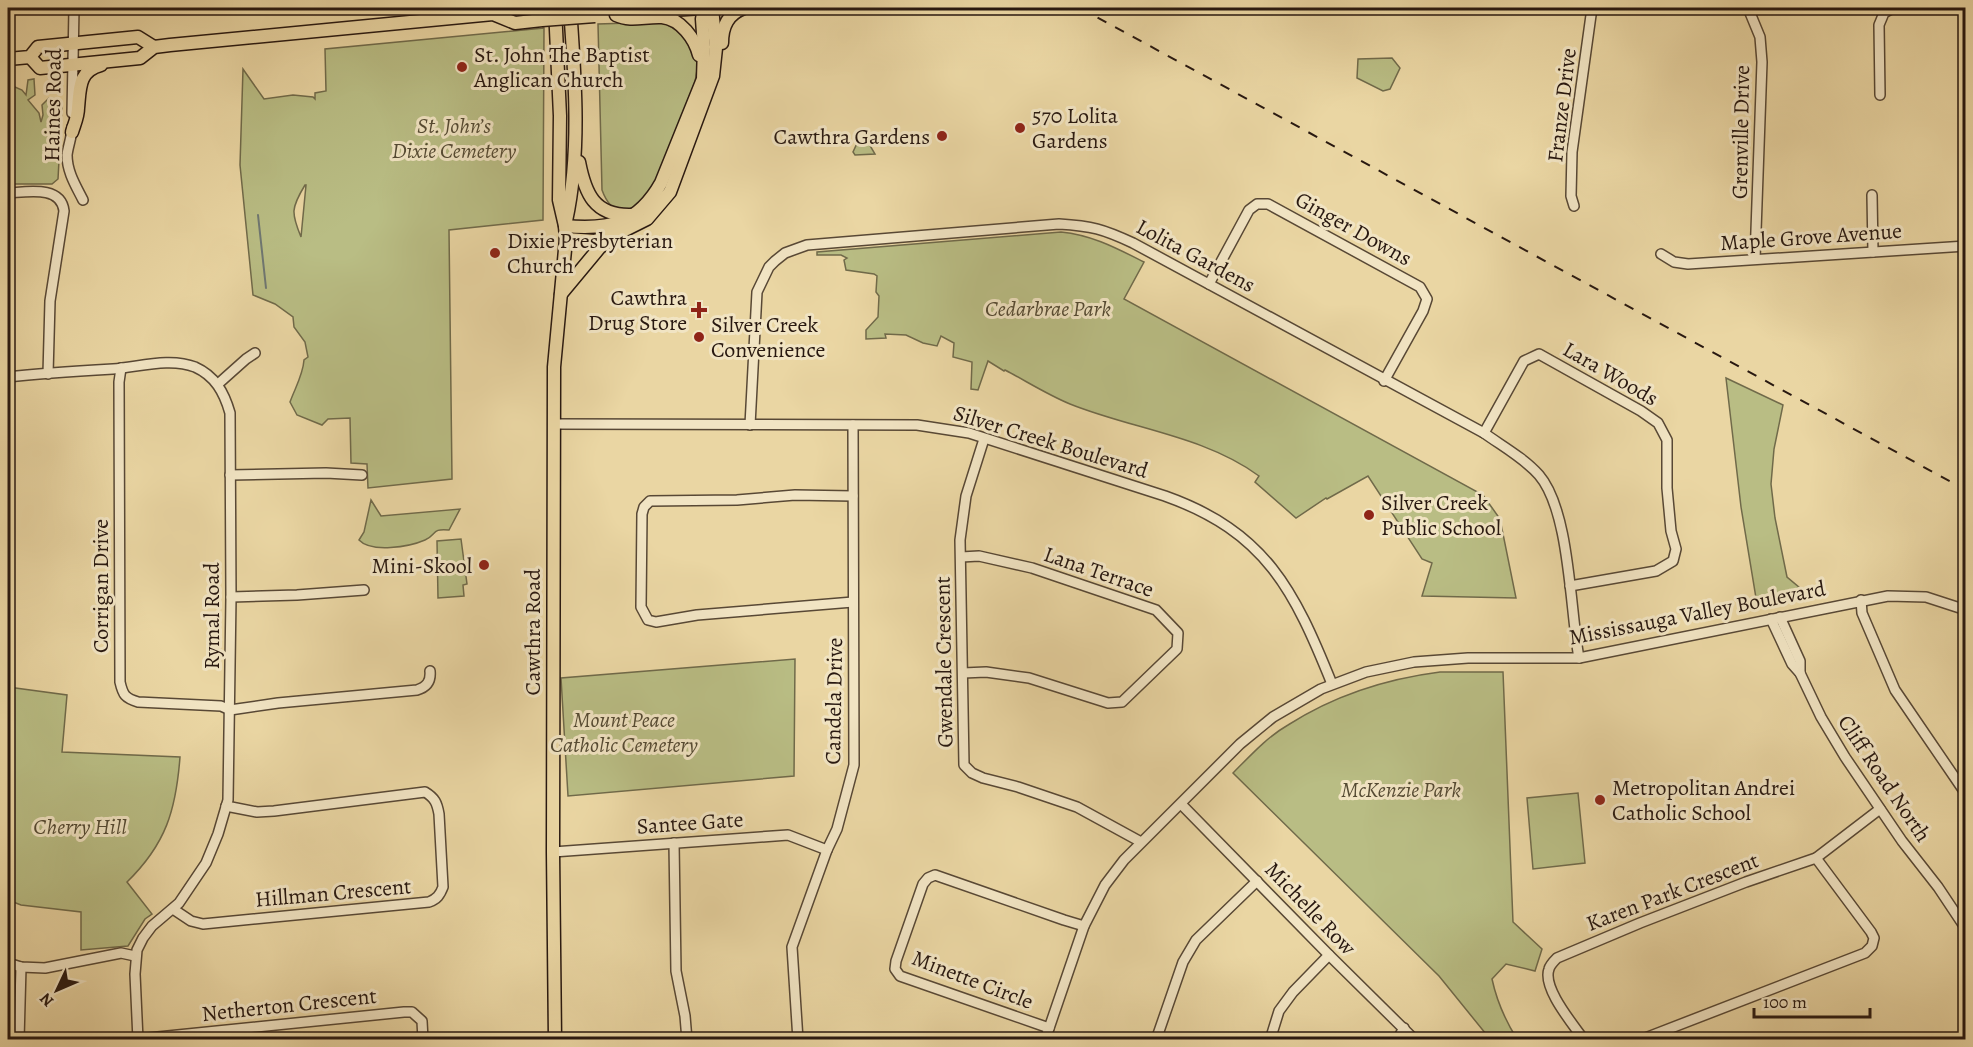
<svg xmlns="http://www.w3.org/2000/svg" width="1973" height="1047" font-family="Alegreya,serif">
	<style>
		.green { fill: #b9bd84; stroke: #706a4a; stroke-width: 1.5; fill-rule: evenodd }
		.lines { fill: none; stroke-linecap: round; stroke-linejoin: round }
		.stream { stroke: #6f7772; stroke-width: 2 }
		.minor-casing { stroke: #584835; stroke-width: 12 }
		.major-casing { stroke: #281810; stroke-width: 15 }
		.minor { stroke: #f1e4c3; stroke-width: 9 }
		.major { stroke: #ead6a3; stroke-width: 12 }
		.rail { stroke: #281810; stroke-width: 2; stroke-dasharray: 10 10; stroke-linecap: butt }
		.major-bridge-casing { stroke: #281810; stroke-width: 15; stroke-linecap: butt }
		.major-bridge { stroke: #ead6a3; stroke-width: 12 }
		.poi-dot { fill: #8f2418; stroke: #f1e4c3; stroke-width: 2 }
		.labels { text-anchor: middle; stroke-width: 6; stroke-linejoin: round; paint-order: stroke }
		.poi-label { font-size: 22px; fill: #281810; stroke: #f1e4c3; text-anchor: start }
		.street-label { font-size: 22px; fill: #281810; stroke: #f1e4c3 }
		.park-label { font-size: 22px; font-style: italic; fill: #544a33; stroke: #f1e4c3 }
	</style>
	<rect width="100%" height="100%" fill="#ead6a3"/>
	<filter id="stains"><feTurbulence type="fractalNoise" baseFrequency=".00333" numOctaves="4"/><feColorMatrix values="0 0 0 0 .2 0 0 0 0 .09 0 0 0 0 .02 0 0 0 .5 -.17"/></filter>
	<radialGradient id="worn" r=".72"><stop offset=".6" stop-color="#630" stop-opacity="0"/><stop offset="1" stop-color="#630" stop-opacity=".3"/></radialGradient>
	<!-- green -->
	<g class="green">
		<path d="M661 22 672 27 673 25C683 31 696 50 697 62 698 69 696 75 695 82L655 183C642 208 615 226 602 190L598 24Z"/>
		<path d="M544 28 543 220 449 230 452 479 368 488 367 464 351 463 350 418 328 419 322 425 297 415 290 402C295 388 303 375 304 360L308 357 305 342 294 327 293 317 275 304 253 295 240 165 243 69 264 99 293 95 313 97 315 99V93L326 91 325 49ZM305 185H306L301 237C291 213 291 208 305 185Z"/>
		<polygon points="1392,58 1400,68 1390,89 1383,91 1357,78 1358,59"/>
		<polygon points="34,79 35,95 28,100 39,113 41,122 43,115 42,105 49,98 57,99 62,105 58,179 52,184 9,184 8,84 22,90 26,95 28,80"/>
		<polygon points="860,137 865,137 875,154 855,155 853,152"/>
		<path d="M1061 232C1092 235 1116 248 1144 262L1124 299 1483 495 1500 519 1516 598 1422 596 1432 563 1422 559 1368 476 1327 499 1326 498 1296 518 1255 482 1259 476C1205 436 1132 429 1070 404 1048 395 1026 381 1005 370L1004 371 988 361 978 390 971 389 972 362 953 357 954 343 941 336 937 346 923 343 906 335 885 334 886 338 866 339V330L878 317 879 296 876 292 877 276 874 274 846 270 844 260 847 258 841 255H817V252Z"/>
		<polygon points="1726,378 1783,405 1774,449 1771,484 1775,518 1787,577 1800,588 1802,593 1753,604 1756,598 1741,507"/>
		<path d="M371 500 381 516 460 509 449 530C431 528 437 535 425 540 409 547 371 553 359 540L364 532Z"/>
		<polygon points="461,539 467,584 463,585 464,596 438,598 437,541"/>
		<polygon points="795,659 794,776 568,796 561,678"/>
		<path d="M1440 672H1503L1513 922 1542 949 1535 971 1506 964 1492 979C1497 1002 1505 1020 1517 1039H1490L1439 976 1233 773C1250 756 1267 737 1288 725 1335 695 1385 679 1440 672Z"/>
		<path d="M8 687 67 695 62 752 180 757C176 810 166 844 127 882L152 914 145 919 128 946 81 950V912L21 905 8 900Z"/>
		<polygon points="1578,793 1585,863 1533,869 1527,798"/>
	</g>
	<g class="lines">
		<!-- stream -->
		<polyline class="stream" points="258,215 266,288"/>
		<!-- minor casing -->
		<g class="minor-casing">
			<g id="minor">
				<polyline points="1748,8 1760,37 1762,62 1755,259"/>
				<polyline points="1880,95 1879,25 1884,13 1893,8 1958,8"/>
				<polyline points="72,113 74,8"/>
				<path d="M72 127C72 137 68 146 67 155 67 172 76 186 83 200"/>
				<path d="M8 193C27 192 61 185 64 211L50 301 48 374"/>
				<polyline points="1872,195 1873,252"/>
				<polyline points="1574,206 1571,196 1572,152 1592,8"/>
				<polyline points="1661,254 1674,262 1688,264 1966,246"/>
				<polyline points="1209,284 1249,210 1257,204 1268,204 1420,287 1427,299 1423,311 1384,381"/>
				<path d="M121 368 119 382 120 682C123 695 125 698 138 702L221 706 230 710 278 703 417 690C427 687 431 681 430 671"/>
				<path d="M8 377C43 373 78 371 113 369 139 367 170 357 195 367 215 376 224 392 230 413L231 597 228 800 218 834 206 863 179 903 152 926 143 938 137 950 135 974 138 1040"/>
				<polyline points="218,384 246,359 255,353"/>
				<path d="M555 424 917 425 969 433 1165 496C1266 532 1294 590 1332 684"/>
				<path d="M750 425 757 292 769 267 775 261 785 253 807 245 1059 224C1092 226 1103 229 1133 243L1484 433C1502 446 1524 458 1539 475 1570 511 1570 610 1579 658"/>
				<polyline points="1484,433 1524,361 1539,354 1641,411 1658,423 1667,440 1667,488 1671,531 1676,549 1673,561 1656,571 1570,586"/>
				<polyline points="984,439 966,496 960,540 964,765 972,773 983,778 1018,787 1077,807 1141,842"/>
				<polyline points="230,475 326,473 362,475"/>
				<polyline points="853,496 795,495 737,500 650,501 644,507 642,514 641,607 648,620 656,622 697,615 853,602"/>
				<polyline points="961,557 979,556 1032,568 1156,610 1178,633 1177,649 1122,702 1108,703 1029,678 986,672 963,673"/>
				<polyline points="231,597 297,595 364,590"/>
				<polyline points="1861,600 1862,613 1895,690 1966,794"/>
				<polyline points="1780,617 1800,661 1800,673"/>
				<polyline points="1771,619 1792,664 1800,673 1821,717 1845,757 1902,841 1938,887 1966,929"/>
				<polyline points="1181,804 1329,955 1415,1040"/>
				<polyline points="674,843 676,971 685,1016 687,1040"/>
				<polyline points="553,852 788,835 827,850"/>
				<path d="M173 909 191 921 203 924 429 902C437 899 440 895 443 887L439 814C437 803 435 798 425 792L274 811 257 812 226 806"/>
				<polyline points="8,963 21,967 45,968 121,953 135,956"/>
				<polyline points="1049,1028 900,976 895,969 896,961 923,884 928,878 935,875 1064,920 1084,926"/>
				<polyline points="138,1039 404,1012 412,1012 422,1021 423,1040"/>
				<polyline points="19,1040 21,967"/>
				<polyline points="798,1040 792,947 827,850 837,829 854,765 853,425"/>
				<polyline points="1045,1040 1084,926 1105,885 1124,860 1240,744 1273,717 1321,689 1366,672 1414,662 1468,658 1579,658 1888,596 1926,597 1966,610"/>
				<polyline points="1156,1040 1183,962 1196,940 1257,881"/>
				<polyline points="1270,1040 1279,1011 1293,992 1329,955"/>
				<polyline points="1397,1040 1404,1028"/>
				<path d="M1584 1040C1573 1024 1542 988 1549 969 1550 965 1554 961 1557 958L1640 923 1746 882 1816 858 1880 809"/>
				<polyline points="1640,1040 1865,953 1872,946 1874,938 1871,932 1816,858"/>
			</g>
		</g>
		<!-- major casing -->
		<g class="major-casing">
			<g id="major">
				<polyline points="656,11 702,8"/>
				<path d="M616 15C631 22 645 16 662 17 681 19 695 39 699 55"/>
				<path d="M722 43C722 26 728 14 744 8"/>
				<polyline points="30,57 40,68 140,58 154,47 170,45 493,14 515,23 542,20"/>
				<polyline points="8,59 30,57 38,47 138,37 154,47"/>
				<path d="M72 132C74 125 78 117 78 108 80 89 78 71 101 65"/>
				<path d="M579 162C585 193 594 216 631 215"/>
				<path d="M566 221C581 152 575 78 570 8"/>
				<path d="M565 226C610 230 638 224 661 183L703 79 704 47 702 19 704 8"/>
				<polyline points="566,239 595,241 621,232 647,219 670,192 713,76 716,48 712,8"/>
				<polyline points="561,294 600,247 610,240"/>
				<polyline points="555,1040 553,852 554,367 566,239 565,226 559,200 560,116 555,8"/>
			</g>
		</g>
		<!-- minor -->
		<use href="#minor" class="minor"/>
		<!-- major -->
		<use href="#major" class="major"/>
		<!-- rail -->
		<polyline class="rail" points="1080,8 1966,490"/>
		<!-- major-bridge casing -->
		<g class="major-bridge-casing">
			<polyline id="major-bridge" points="542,20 595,16"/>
		</g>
		<!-- major-bridge -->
		<use href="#major-bridge" class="major-bridge"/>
	</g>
	<!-- markers -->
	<g class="poi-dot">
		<circle cx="462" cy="67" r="6"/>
		<circle cx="1020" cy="128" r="6"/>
		<circle cx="942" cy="136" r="6"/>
		<circle cx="495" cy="253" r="6"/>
		<path d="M696 301h6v6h6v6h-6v6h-6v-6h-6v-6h6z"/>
		<circle cx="699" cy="337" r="6"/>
		<circle cx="1369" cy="515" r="6"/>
		<circle cx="484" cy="565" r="6"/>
		<circle cx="1600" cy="800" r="6"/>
	</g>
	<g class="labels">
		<!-- poi labels -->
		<g class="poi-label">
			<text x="474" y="62">St. John The Baptist<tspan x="474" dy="25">Anglican Church</tspan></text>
			<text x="1032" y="123">570 Lolita<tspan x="1032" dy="25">Gardens</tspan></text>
			<text x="930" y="144" text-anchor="end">Cawthra Gardens</text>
			<text x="507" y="248">Dixie Presbyterian<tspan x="507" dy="25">Church</tspan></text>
			<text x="687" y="305" text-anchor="end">Cawthra<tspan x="687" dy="25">Drug Store</tspan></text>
			<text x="711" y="332">Silver Creek<tspan x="711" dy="25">Convenience</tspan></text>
			<text x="1381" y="510">Silver Creek<tspan x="1381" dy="25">Public School</tspan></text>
			<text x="472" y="573" text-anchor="end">Mini-Skool</text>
			<text x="1612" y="795">Metropolitan Andrei<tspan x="1612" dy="25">Catholic School</tspan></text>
		</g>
		<!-- street labels -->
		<g class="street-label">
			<text transform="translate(52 105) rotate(-89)" y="8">Haines Road</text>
			<text transform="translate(1561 105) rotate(-83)" y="8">Franze Drive</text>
			<text transform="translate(1740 132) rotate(-89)" y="8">Grenville Drive</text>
			<text transform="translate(1354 228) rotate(29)" y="8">Ginger Downs</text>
			<text transform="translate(1811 236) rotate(-4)" y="8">Maple Grove Avenue</text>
			<text transform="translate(1196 255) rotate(28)" y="8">Lolita Gardens</text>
			<text transform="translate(1611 373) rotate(30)" y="8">Lara Woods</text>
			<text transform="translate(1051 441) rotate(17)" y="8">Silver Creek Boulevard</text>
			<text transform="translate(1099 571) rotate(19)" y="8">Lana Terrace</text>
			<text transform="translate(100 586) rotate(-90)" y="8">Corrigan Drive</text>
			<text transform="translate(1697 612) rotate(-11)" y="8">Mississauga Valley Boulevard</text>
			<text transform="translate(211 616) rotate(-90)" y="8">Rymal Road</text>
			<text transform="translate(532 632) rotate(-90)" y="8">Cawthra Road</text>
			<text transform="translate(943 662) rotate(-91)" y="8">Gwendale Crescent</text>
			<text transform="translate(833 701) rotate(-89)" y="8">Candela Drive</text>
			<text transform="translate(1885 778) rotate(56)" y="8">Cliff Road North</text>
			<text transform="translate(690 822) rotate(-4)" y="8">Santee Gate</text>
			<text transform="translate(1672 891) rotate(-21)" y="8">Karen Park Crescent</text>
			<text transform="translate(333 892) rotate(-5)" y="8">Hillman Crescent</text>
			<text transform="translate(1311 908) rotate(46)" y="8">Michelle Row</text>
			<text transform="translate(973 979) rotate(21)" y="8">Minette Circle</text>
			<text transform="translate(289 1004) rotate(-6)" y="8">Netherton Crescent</text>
		</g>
		<!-- park labels -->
		<g class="park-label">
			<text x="454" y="133">St. John’s<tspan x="454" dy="25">Dixie Cemetery</tspan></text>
			<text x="1048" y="316">Cedarbrae Park</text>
			<text x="624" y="727">Mount Peace<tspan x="624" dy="25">Catholic Cemetery</tspan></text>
			<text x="1401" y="797">McKenzie Park</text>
			<text x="80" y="834">Cherry Hill</text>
		</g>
	</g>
	<!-- margin -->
	<rect width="1973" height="1047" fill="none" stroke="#ead6a3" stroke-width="30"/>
	<rect x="9" y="9" width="1955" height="1029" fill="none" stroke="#281810" stroke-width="3"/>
	<rect x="15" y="15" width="1943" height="1017" fill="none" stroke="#281810" stroke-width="1.5"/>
	<!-- north arrow -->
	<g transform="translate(57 990) rotate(226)" stroke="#f1e4c3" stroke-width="4.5" paint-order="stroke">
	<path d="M0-4.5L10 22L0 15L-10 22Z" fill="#281810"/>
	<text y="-9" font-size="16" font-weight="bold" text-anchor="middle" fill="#281810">N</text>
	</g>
	<!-- scale -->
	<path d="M1754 1008v9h116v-9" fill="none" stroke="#281810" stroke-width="3"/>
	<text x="1763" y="1008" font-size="18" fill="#281810" stroke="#f1e4c3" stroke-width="4.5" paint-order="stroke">100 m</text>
	<rect width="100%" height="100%" filter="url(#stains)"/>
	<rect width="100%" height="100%" fill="url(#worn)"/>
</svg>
